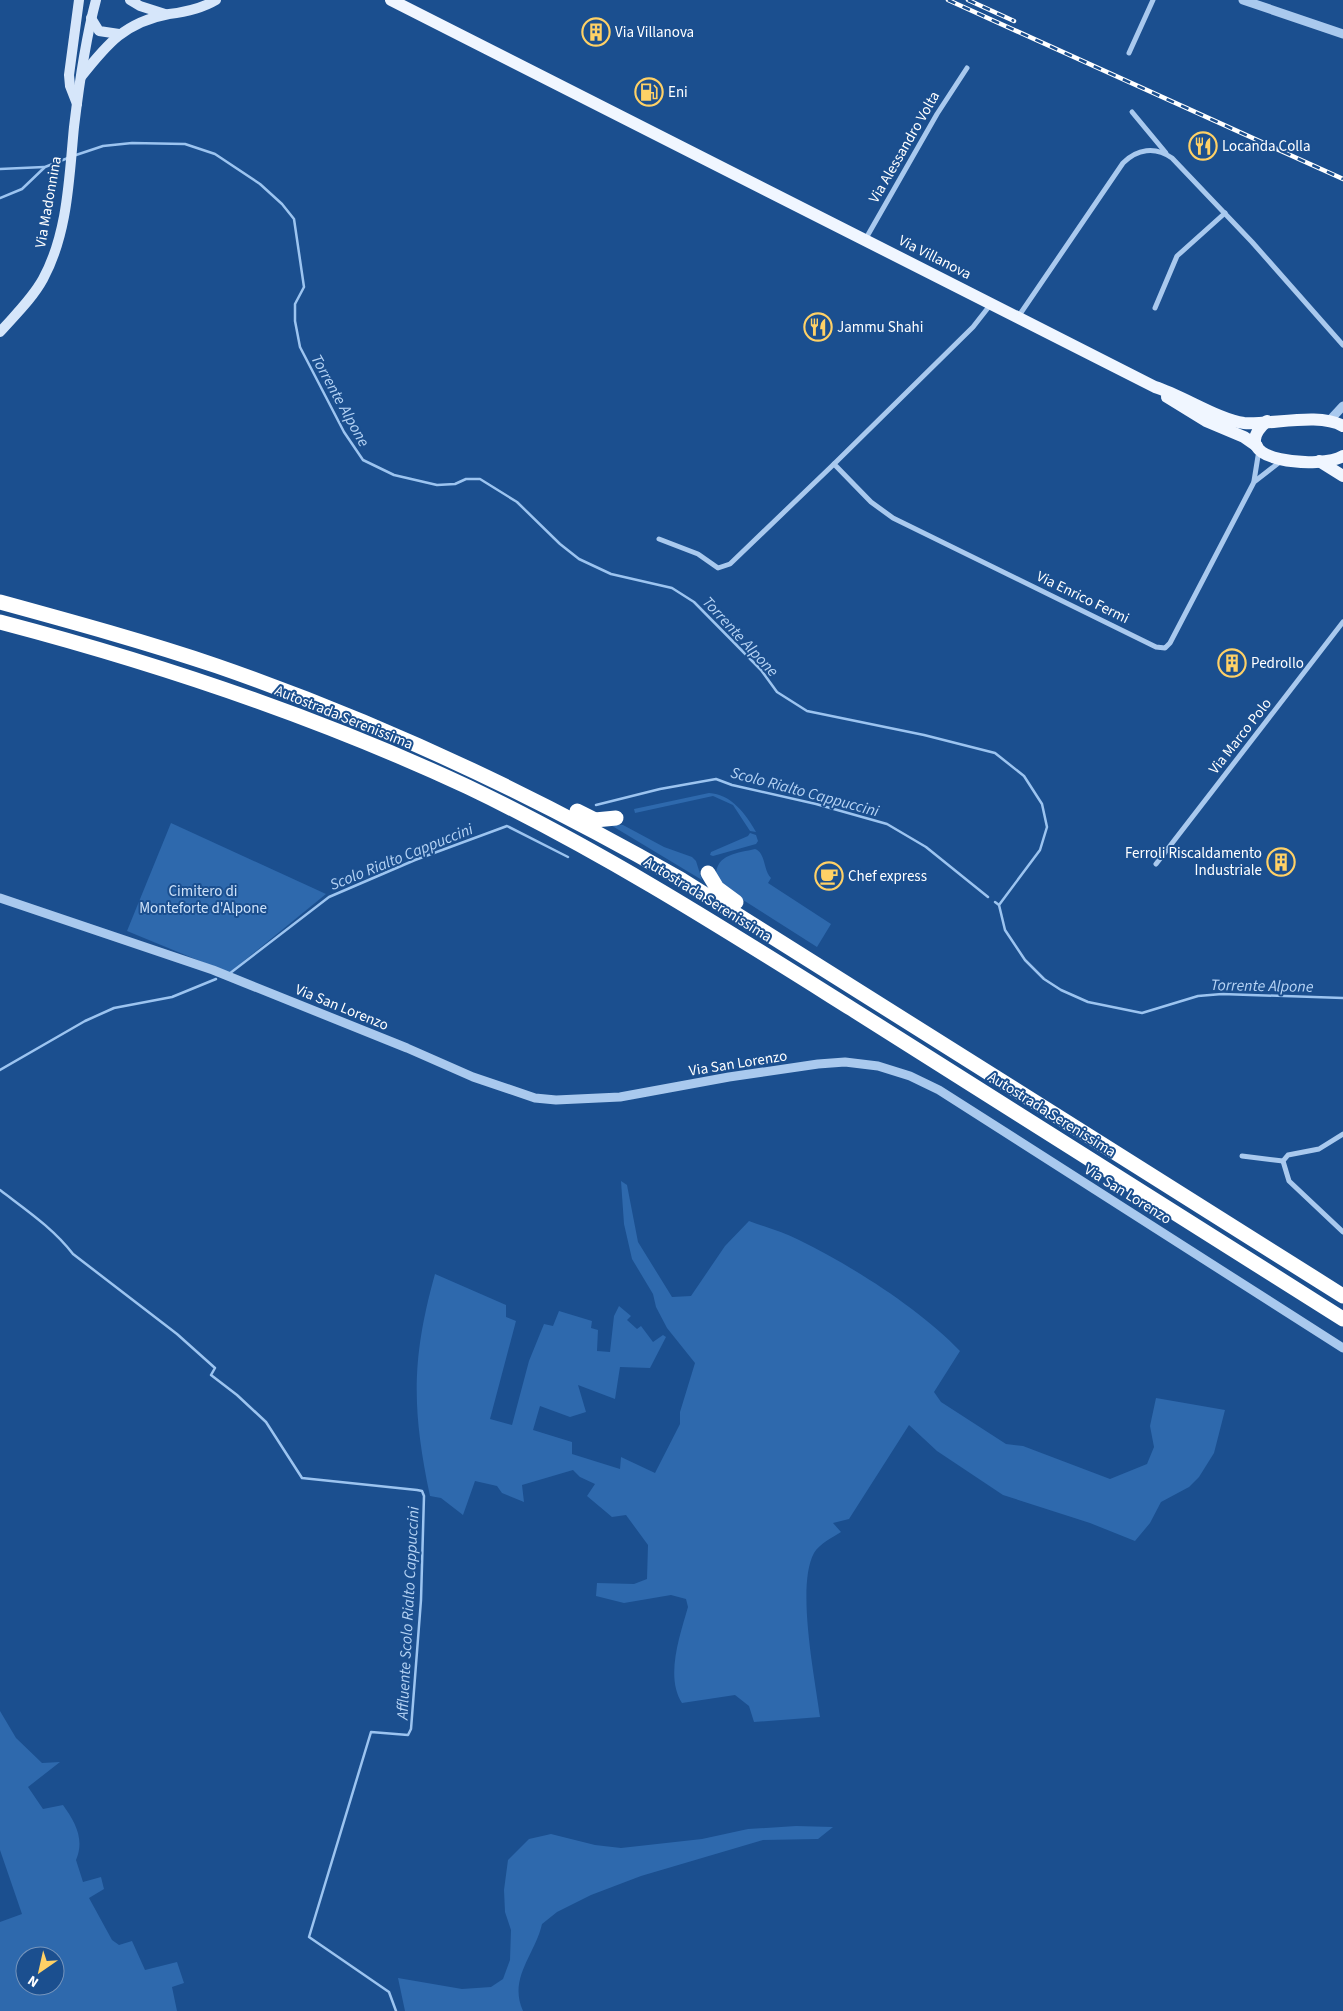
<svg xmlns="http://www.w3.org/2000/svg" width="1343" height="2011" font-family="'Source Sans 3',sans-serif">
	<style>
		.green { fill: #2e69ad; fill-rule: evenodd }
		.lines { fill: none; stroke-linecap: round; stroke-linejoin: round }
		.stream { stroke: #9cc4f0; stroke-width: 2.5 }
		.minor { stroke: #a9c9ee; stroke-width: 5 }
		.tertiary { stroke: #a9c9ee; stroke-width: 9 }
		.secondary { stroke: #d6e6fa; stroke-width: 10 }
		.primary { stroke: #f0f6ff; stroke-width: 12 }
		.motorway { stroke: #fff; stroke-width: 15 }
		.rail-casing { stroke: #fff; stroke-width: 4.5 }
		.rail { stroke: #1b4f8f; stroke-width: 2.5; stroke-dasharray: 8; stroke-linecap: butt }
		.labels { text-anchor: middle; stroke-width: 4; stroke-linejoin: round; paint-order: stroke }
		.poi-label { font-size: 15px; fill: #fff; stroke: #1b4f8f; text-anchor: start }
		.street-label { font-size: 15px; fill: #fff; stroke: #1b4f8f }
		.park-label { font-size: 15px; fill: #cfe3fa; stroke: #1b4f8f }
		.water-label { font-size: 16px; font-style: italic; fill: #b5d3f5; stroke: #1b4f8f }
	</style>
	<rect width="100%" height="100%" fill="#1b4f8f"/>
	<!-- green -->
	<g class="green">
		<path d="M709 793C731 794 746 814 756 832L750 831 733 805 713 796 635 813 634 809Z"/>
		<polygon points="171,823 326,894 229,973 127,931"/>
		<polygon points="609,824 623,825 664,847 692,857 696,861 702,880"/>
		<polygon points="750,833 756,835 758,841 756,844 713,856 710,855 711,852 748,836"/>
		<path d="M755 849C766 853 763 870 771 878L768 883 831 924 817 947 729 891 716 877C715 854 738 853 755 849Z"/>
		<path d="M621 1181 627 1185 638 1242 672 1297 691 1296 725 1246 749 1221C765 1227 783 1232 799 1240 852 1266 920 1309 960 1351L934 1392 941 1402 1006 1444 1023 1446 1110 1479 1147 1464 1154 1447 1150 1426 1156 1398 1225 1410 1214 1453 1199 1477 1189 1487 1161 1502 1150 1523 1135 1541 1090 1523 1003 1495 937 1451 909 1425 849 1519 833 1523 841 1532C833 1537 819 1544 814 1553 796 1586 815 1678 820 1717L754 1722 749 1706 735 1695 682 1703C665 1677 680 1635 688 1607L686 1599 671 1595 624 1603 596 1596 597 1583 634 1584 647 1579 648 1545 626 1515 612 1517 587 1496 595 1484 580 1477 573 1470 522 1485 524 1502 502 1493 497 1486 475 1481 463 1515 441 1498 430 1496C412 1410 411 1360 435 1274L506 1305V1317L516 1321 490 1419 512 1425 529 1361 544 1324 553 1326 559 1311 592 1321 591 1328 598 1330 597 1351 610 1352 614 1316 619 1306 631 1316 627 1320 637 1329 641 1326 653 1342 663 1335 666 1337 650 1368 620 1367 615 1399 578 1385 586 1412 570 1417 540 1406 533 1430 572 1442V1454L620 1469 621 1457 655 1473 680 1424V1412L695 1363 667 1328 656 1307 653 1294 632 1259 624 1224Z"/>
		<path d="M0 1711 16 1738 42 1763 60 1762 28 1787 43 1809 63 1805C75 1822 85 1839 76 1860L83 1882 101 1877 104 1889 89 1898 112 1940 119 1945 132 1941 145 1970 177 1962 184 1983 172 1987 177 2011H0V1922L22 1914 0 1850ZM25 1956H55V1986H25Z"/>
		<path d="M796 1826 833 1827 818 1839 763 1840 641 1876 591 1895 557 1912 542 1924C535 1955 508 1978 523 2011H405L398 1978 462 1989 491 1987 503 1979 510 1960 511 1930 505 1912 504 1890 508 1860 529 1839 551 1834 595 1845 621 1848 702 1839 748 1829Z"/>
	</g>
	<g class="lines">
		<!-- stream -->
		<g class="stream">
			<polyline points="73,156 103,146 132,143 185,144 215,154 260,184 282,204 294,219 304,287 295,304 295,321 300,347 344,432 363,460 394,475 437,485 455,484 466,479 480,479 517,502 560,544 579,559 611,574 672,588 694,602 761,670 777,692 807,711 924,735 995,753 1024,776 1042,804 1047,827 1040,850 999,905 1005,930 1025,960 1044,979 1061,990 1088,1002 1142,1013 1198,996 1222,994 1343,998"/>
			<polyline points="0,169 44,167"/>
			<polyline points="0,198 22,189 45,167 68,158"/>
			<polyline points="596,805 660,789 716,779 732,785 816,804 887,824 926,847 988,897"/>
			<polyline points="995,902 999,905"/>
			<polyline points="229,974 329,897 415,860 507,826 568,857"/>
			<polyline points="0,1070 85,1021 114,1008 172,997 216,979"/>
			<path d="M0 1190C26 1210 53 1228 73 1254L177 1334 215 1368 211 1375 237 1395 266 1422 302 1478 417 1490 422 1491 424 1496 421 1600 411 1729 408 1735 371 1732 309 1937 389 1992 396 2011"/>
		</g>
		<!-- minor -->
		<g class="minor">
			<polyline points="1129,53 1153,0"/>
			<polyline points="1132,112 1166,153"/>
			<polyline points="865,240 937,114 967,68"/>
			<polyline points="991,304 973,327 834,464 871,502 893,518 1156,647 1165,648 1170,643 1254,482 1281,461"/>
			<polyline points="1155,308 1177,256 1225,213"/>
			<path d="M1018 317 1123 163C1137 149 1155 146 1172 158L1252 242 1343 345"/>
			<polyline points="1254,481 1259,450"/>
			<polyline points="659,539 698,554 718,568 730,564 834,464"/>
			<polyline points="1156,864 1343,622"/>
			<polyline points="1343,1134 1319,1149 1288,1155 1283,1161 1289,1181 1343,1232"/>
			<polyline points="1242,1156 1283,1161"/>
		</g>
		<!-- tertiary -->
		<g class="tertiary">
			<polyline points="1243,0 1343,34"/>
			<polyline points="1330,420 1343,406"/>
			<polyline points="0,898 213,970 407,1048 473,1077 535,1098 556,1100 620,1097 729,1077 818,1064 845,1062 878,1066 910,1076 939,1090 1343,1348"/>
		</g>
		<!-- secondary -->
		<g class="secondary">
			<polyline points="130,0 140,6 165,14"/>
			<polyline points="91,18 99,31 119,34"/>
			<path d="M81 77C107 44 125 22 169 14 186 12 201 9 216 0"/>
			<polyline points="77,104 70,86 69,75 79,0"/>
			<path d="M0 332C15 315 32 299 43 279 68 233 69 178 74 127 79 85 85 41 96 0"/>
		</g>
		<!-- primary -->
		<g class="primary">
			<path d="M391 0 1155 387C1183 396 1219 420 1244 423 1271 425 1320 412 1343 426"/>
			<polyline points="1167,397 1206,421 1244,437 1257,446"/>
			<path d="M1267 421C1220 463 1324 469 1343 456"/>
			<polyline points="1319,461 1343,476"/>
		</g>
		<!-- motorway -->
		<g class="motorway">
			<path d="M0 602C73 622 146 642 217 666 379 722 534 795 682 880L1343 1296"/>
			<path d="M0 622C160 664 318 717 468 787 602 851 726 930 852 1009 1016 1111 1179 1215 1343 1319"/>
			<polyline points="577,811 595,820 616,818"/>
			<polyline points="708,873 717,888 736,902"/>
		</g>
		<!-- rail casing -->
		<g class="rail-casing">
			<g id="rail">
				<polyline points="948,0 1343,179"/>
				<polyline points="968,0 1014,21"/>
			</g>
		</g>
		<!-- rail -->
		<use href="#rail" class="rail"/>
	</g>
	<!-- icons -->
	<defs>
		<g id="building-ring" transform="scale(1.4375)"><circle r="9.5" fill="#1b4f8f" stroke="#ffd166" stroke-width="1.5"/><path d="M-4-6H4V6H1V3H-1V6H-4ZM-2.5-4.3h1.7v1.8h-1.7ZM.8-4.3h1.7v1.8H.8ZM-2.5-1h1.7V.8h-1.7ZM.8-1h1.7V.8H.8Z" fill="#ffd166"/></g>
		<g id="fuel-ring" transform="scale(1.4375)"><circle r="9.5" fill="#1b4f8f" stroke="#ffd166" stroke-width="1.5"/><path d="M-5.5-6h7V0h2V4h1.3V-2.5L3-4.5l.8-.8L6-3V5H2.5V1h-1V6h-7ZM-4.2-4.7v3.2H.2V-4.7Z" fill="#ffd166"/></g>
		<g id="restaurant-ring" transform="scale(1.4375)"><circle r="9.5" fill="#1b4f8f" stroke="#ffd166" stroke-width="1.5"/><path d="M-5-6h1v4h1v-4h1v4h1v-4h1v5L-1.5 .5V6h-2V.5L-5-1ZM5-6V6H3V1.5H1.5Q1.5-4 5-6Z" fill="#ffd166"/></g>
		<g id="cafe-ring" transform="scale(1.4375)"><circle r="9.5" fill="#1b4f8f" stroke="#ffd166" stroke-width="1.5"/><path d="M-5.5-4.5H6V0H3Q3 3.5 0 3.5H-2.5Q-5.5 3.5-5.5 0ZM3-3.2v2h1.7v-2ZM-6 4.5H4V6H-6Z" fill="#ffd166"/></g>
	</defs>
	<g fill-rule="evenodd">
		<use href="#building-ring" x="596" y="32"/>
		<use href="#fuel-ring" x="649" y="92"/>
		<use href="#restaurant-ring" x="1203" y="146"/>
		<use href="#restaurant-ring" x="818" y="327"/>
		<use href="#building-ring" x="1232" y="663"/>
		<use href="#building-ring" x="1281" y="862"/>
		<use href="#cafe-ring" x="829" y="876"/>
	</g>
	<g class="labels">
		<!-- poi labels -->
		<g class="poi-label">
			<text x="615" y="37">Via Villanova</text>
			<text x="668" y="97">Eni</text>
			<text x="1222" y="151">Locanda Colla</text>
			<text x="837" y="332">Jammu Shahi</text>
			<text x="1251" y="668">Pedrollo</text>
			<text x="1262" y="858" text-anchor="end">Ferroli Riscaldamento<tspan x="1262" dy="17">Industriale</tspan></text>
			<text x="848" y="881">Chef express</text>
		</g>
		<!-- street labels -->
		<g class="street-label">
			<text transform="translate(904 147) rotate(-60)" y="5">Via Alessandro Volta</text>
			<text transform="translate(48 202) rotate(-80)" y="5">Via Madonnina</text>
			<text transform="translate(935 257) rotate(27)" y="5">Via Villanova</text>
			<text transform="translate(1083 597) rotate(26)" y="5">Via Enrico Fermi</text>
			<text transform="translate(344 717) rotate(22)" y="5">Autostrada Serenissima</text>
			<text transform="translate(1240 736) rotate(-52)" y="5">Via Marco Polo</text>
			<text transform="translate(708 899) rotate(32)" y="5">Autostrada Serenissima</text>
			<text transform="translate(342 1007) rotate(22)" y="5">Via San Lorenzo</text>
			<text transform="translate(738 1063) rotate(-9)" y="5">Via San Lorenzo</text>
			<text transform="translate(1052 1114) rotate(32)" y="5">Autostrada Serenissima</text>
			<text transform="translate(1128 1194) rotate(32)" y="5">Via San Lorenzo</text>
		</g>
		<!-- park labels -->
		<g class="park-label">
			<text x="203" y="896">Cimitero di<tspan x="203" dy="17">Monteforte d'Alpone</tspan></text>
		</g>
		<!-- water labels -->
		<g class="water-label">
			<text transform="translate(341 400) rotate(61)" y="6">Torrente Alpone</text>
			<text transform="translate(741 636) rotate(47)" y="6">Torrente Alpone</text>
			<text transform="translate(805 791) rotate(15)" y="6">Scolo Rialto Cappuccini</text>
			<text transform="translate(401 856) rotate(-22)" y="6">Scolo Rialto Cappuccini</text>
			<text transform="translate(1262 985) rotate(1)" y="6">Torrente Alpone</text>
			<text transform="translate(407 1613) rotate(-87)" y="6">Affluente Scolo Rialto Cappuccini</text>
		</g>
	</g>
	<!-- north arrow -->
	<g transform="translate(40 1971) rotate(214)"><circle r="24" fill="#1b4f8f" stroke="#7695bc"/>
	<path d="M0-4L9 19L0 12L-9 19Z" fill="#ffd166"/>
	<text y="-8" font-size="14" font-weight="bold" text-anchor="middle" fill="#ffffff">N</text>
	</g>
</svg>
